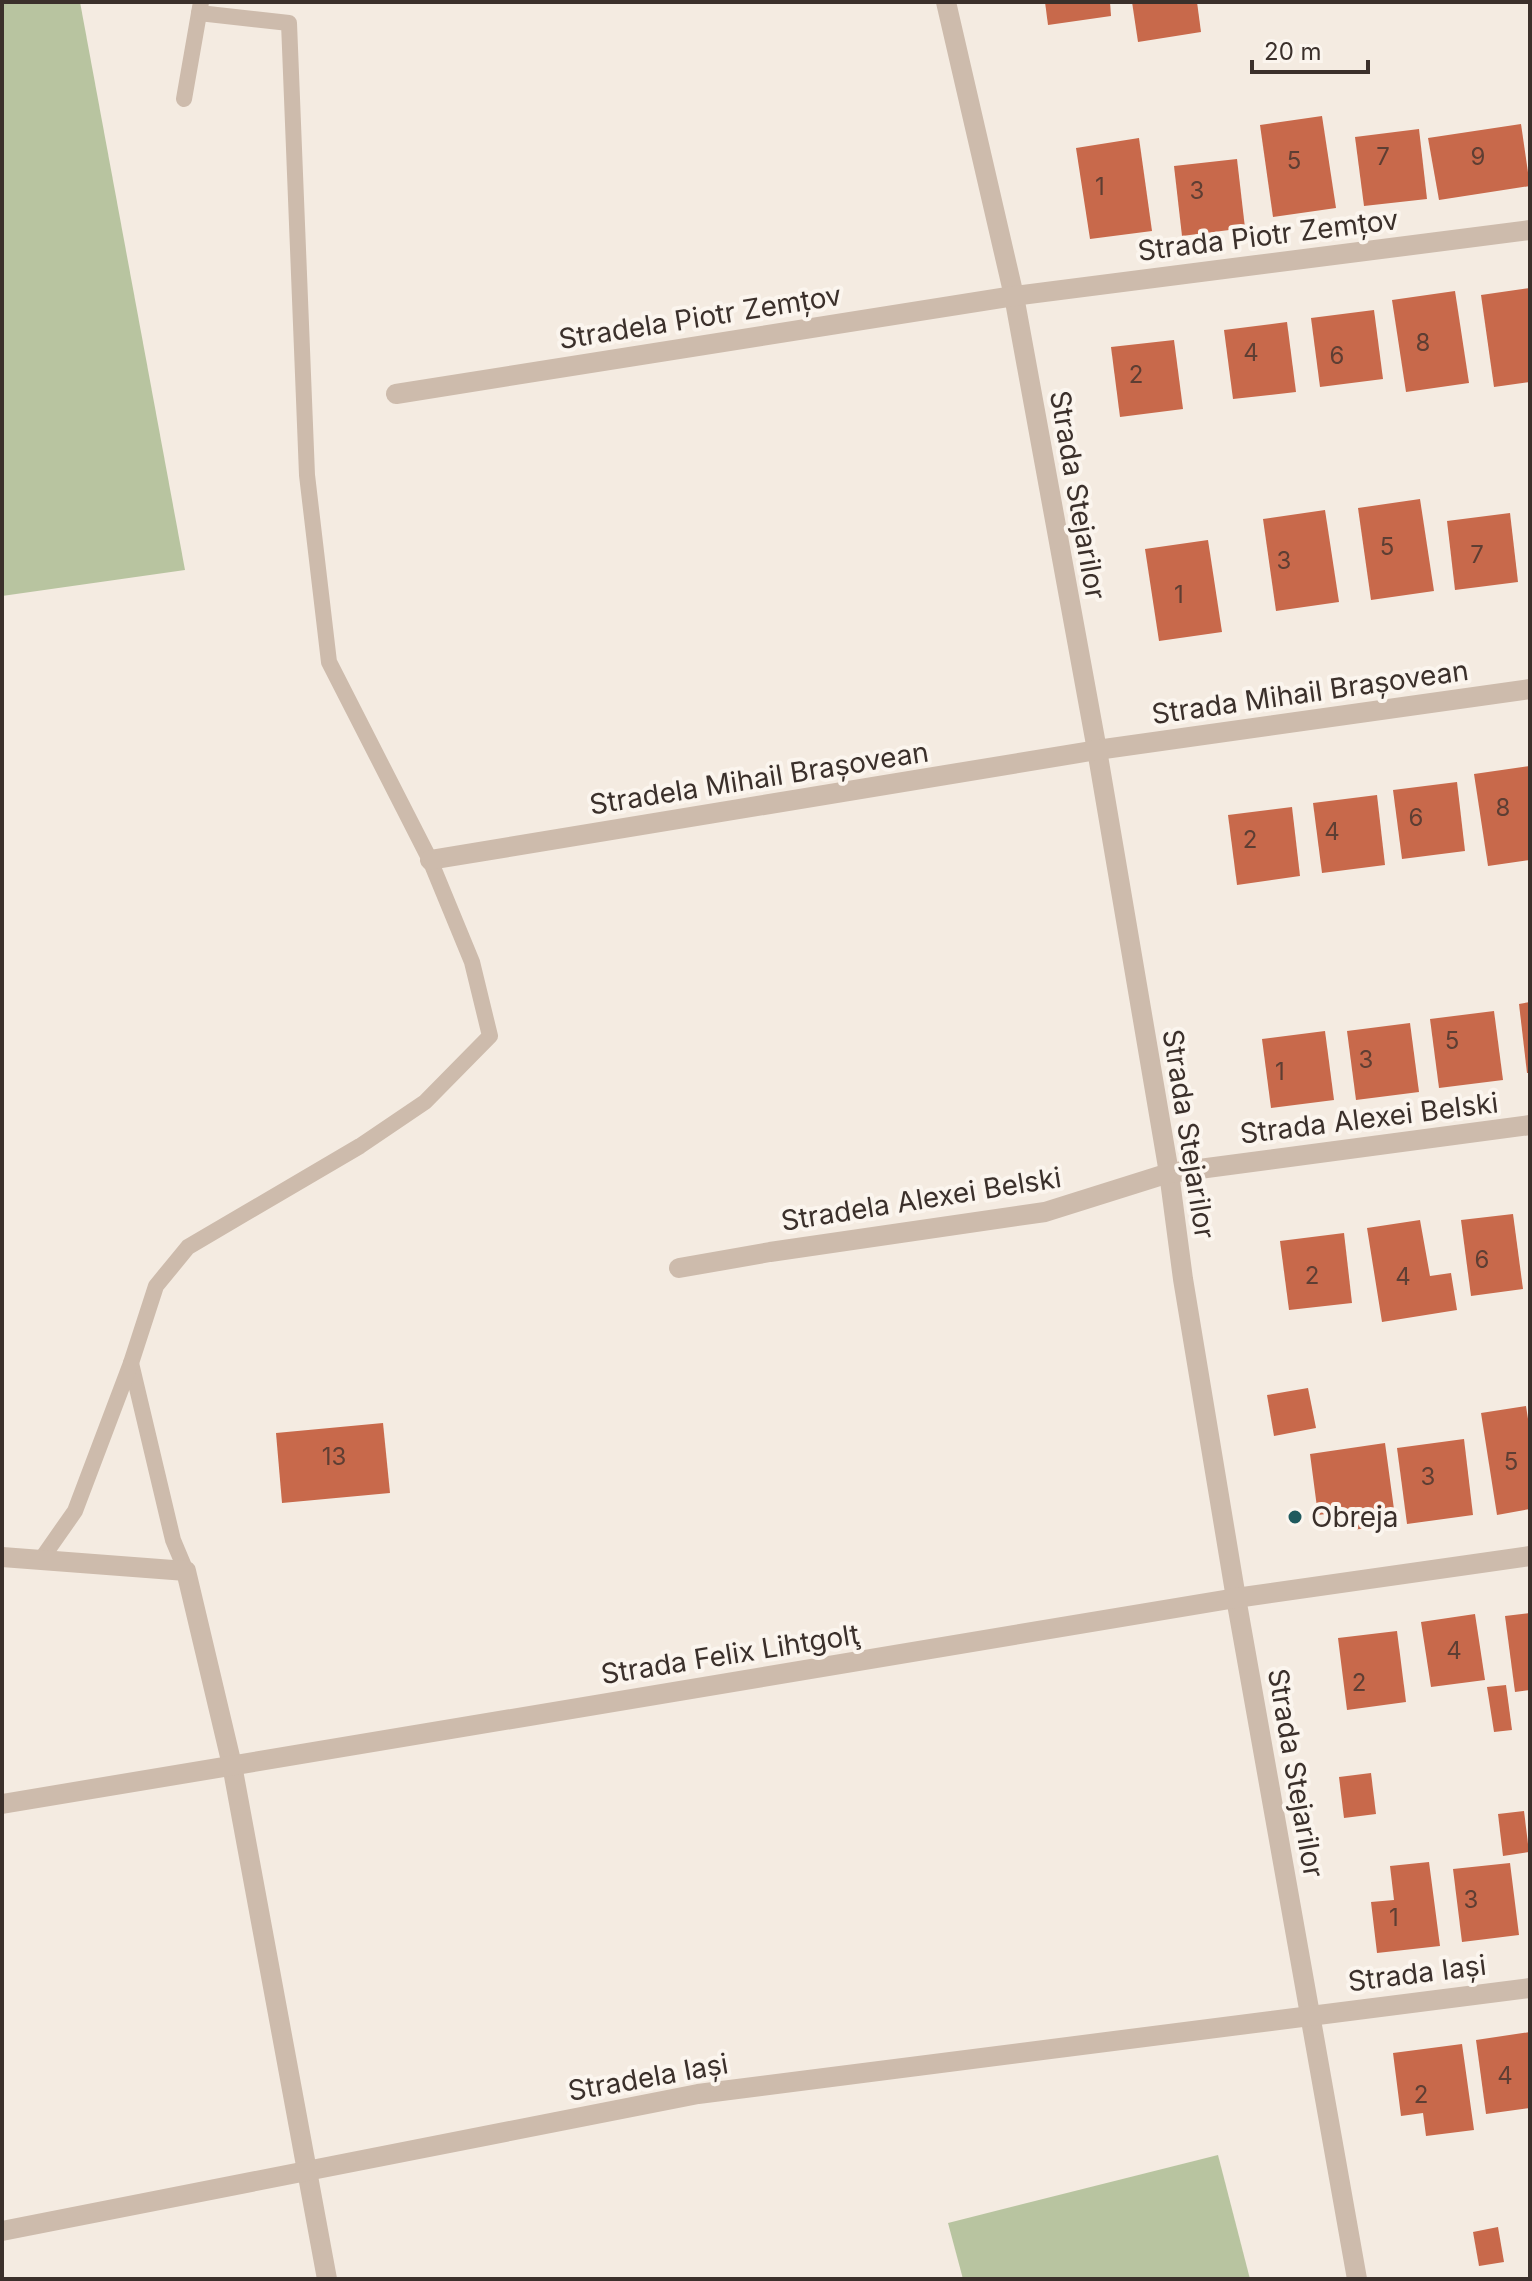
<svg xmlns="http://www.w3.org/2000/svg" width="1532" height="2281" font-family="Inter,sans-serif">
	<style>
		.green { fill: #b8c4a0 }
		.building { fill: #c8694b }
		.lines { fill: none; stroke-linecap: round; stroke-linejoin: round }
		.service { stroke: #cdbbac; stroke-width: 16 }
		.minor { stroke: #cdbbac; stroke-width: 20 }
		.poi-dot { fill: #1f5a5e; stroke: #fbf5ee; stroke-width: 3 }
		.labels { text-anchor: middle; stroke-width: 8; stroke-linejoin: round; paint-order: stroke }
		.number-label { font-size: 24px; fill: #5e3e33 }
		.street-label { font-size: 28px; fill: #3b302b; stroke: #fbf5ee }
		.poi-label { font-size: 28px; fill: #3b302b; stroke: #fbf5ee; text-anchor: start }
	</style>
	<rect width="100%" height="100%" fill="#f4ebe1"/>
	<!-- green -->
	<g class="green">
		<polygon points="2,2 80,2 185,570 2,596"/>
		<polygon points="1218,2155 1250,2279 963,2279 948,2223"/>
	</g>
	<!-- building -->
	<g class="building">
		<polygon points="1045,2 1110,2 1111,16 1048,25"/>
		<polygon points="1132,2 1197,2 1201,32 1138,42"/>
		<polygon points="1322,116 1336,208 1273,217 1260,125"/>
		<polygon points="1521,124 1530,186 1439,200 1428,138"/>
		<polygon points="1419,129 1427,199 1364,206 1355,137"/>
		<polygon points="1139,138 1152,231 1090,239 1076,148"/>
		<polygon points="1237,159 1245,228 1182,236 1174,166"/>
		<polygon points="1530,288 1530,382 1494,387 1481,295"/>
		<polygon points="1455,291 1469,383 1406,392 1392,300"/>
		<polygon points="1374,310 1383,379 1320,387 1311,318"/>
		<polygon points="1287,322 1296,392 1233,399 1224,330"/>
		<polygon points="1174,340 1183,409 1120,417 1111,347"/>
		<polygon points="1420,499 1434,591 1371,600 1358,508"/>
		<polygon points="1325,510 1339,602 1276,611 1263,519"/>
		<polygon points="1510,513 1518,582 1455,590 1447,521"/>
		<polygon points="1208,540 1222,632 1159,641 1145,549"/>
		<polygon points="1530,766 1530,860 1488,866 1474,774"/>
		<polygon points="1457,782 1465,851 1402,859 1393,790"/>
		<polygon points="1377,795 1385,865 1322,873 1313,803"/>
		<polygon points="1292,807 1300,876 1237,885 1228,815"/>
		<polygon points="1530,1002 1530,1073 1527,1073 1519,1004"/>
		<polygon points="1494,1011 1503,1080 1439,1088 1430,1019"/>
		<polygon points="1410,1023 1419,1092 1356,1100 1347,1031"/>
		<polygon points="1325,1031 1334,1100 1271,1108 1262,1039"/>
		<polygon points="1513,1214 1523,1289 1471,1296 1461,1220"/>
		<polygon points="1420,1220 1430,1276 1451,1273 1457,1310 1382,1322 1367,1228"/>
		<polygon points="1344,1233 1352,1303 1289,1310 1280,1241"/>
		<polygon points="1308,1388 1316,1428 1274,1436 1267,1395"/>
		<polygon points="1526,1406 1530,1432 1530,1509 1497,1515 1481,1413"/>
		<polygon points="383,1423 390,1493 282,1503 276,1433"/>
		<polygon points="1464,1439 1473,1515 1407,1524 1397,1448"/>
		<polygon points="1385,1443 1396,1524 1353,1530 1350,1511 1318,1515 1310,1454"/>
		<polygon points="1530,1613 1530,1690 1515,1692 1505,1616"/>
		<polygon points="1475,1614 1485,1680 1431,1687 1421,1622"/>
		<polygon points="1397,1631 1406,1702 1347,1710 1338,1638"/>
		<polygon points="1506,1685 1512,1730 1494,1732 1487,1687"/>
		<polygon points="1371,1773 1376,1814 1344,1818 1339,1777"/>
		<polygon points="1524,1811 1529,1852 1503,1856 1498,1814"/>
		<polygon points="1429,1862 1440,1946 1377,1953 1371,1902 1394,1900 1390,1866"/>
		<polygon points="1510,1863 1519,1935 1462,1942 1453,1869"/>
		<polygon points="1530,2032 1530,2108 1486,2114 1476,2040"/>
		<polygon points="1462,2044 1474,2130 1426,2136 1423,2113 1401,2116 1393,2053"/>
		<polygon points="1498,2227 1504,2262 1479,2266 1473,2232"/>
	</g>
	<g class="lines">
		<!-- service -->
		<g class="service">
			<polyline points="184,99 201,2"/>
			<polyline points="131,1363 173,1540 186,1571"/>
			<polyline points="40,1561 75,1511 131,1363 156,1286 188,1247 360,1146 425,1102 490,1036 472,962 430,860 329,662 307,475 289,23 199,13"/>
		</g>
		<!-- minor -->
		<g class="minor">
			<polyline points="946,2 1014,296 1097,750 1169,1173 1183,1279 1236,1598 1357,2279"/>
			<polyline points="396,394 1014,296 1530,230"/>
			<polyline points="430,860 1097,750 1530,689"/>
			<polyline points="679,1268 770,1252 1045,1212 1169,1173 1530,1125"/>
			<polyline points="2,1557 186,1571 232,1765 327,2279"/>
			<polyline points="2,1804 1236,1598 1530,1556"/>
			<polyline points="2,2231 698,2094 1530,1988"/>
		</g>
	</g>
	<!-- markers -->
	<circle class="poi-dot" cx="1295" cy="1517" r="8"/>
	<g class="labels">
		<!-- number labels -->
		<g class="number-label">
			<text x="1383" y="165">7</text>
			<text x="1478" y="165">9</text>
			<text x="1294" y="169">5</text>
			<text x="1100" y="195">1</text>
			<text x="1197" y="199">3</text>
			<text x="1423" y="351">8</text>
			<text x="1251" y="361">4</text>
			<text x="1337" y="364">6</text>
			<text x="1136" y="383">2</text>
			<text x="1387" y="555">5</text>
			<text x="1477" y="563">7</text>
			<text x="1284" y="569">3</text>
			<text x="1179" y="603">1</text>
			<text x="1503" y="816">8</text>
			<text x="1416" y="826">6</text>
			<text x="1332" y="840">4</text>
			<text x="1250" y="848">2</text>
			<text x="1452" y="1049">5</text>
			<text x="1366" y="1068">3</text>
			<text x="1280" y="1080">1</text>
			<text x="1482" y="1268">6</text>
			<text x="1312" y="1284">2</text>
			<text x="1403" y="1285">4</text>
			<text x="334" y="1465">13</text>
			<text x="1511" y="1470">5</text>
			<text x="1428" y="1485">3</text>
			<text x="1454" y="1659">4</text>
			<text x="1359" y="1691">2</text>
			<text x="1471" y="1908">3</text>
			<text x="1394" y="1926">1</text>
			<text x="1505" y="2084">4</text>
			<text x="1421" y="2103">2</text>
		</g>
		<!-- street labels -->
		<g class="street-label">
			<text transform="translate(1268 235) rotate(-7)" y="10">Strada Piotr Zemțov</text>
			<text transform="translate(700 317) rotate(-9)" y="10">Stradela Piotr Zemțov</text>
			<text transform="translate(1078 495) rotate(80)" y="10">Strada Stejarilor</text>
			<text transform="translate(1310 692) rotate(-8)" y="10">Strada Mihail Brașovean</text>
			<text transform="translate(759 778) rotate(-9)" y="10">Stradela Mihail Brașovean</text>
			<text transform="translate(1369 1118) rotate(-7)" y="10">Strada Alexei Belski</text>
			<text transform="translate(1189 1134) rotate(81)" y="10">Strada Stejarilor</text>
			<text transform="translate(921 1199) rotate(-9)" y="10">Stradela Alexei Belski</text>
			<text transform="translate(730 1654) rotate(-9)" y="10">Strada Felix Lihtgolţ</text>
			<text transform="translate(1296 1773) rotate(80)" y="10">Strada Stejarilor</text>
			<text transform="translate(1417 1973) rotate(-7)" y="10">Strada Iași</text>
			<text transform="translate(648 2077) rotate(-10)" y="10">Stradela Iași</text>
		</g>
		<!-- poi labels -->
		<g class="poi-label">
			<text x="1311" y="1527">Obreja</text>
		</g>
	</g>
	<!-- border -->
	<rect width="1532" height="2281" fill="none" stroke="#3b302b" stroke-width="8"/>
	<!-- scale -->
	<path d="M1252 60v12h116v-12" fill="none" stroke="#3b302b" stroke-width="4"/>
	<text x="1264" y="60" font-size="24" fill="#3b302b" stroke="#fbf5ee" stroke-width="6" paint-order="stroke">20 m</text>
</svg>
